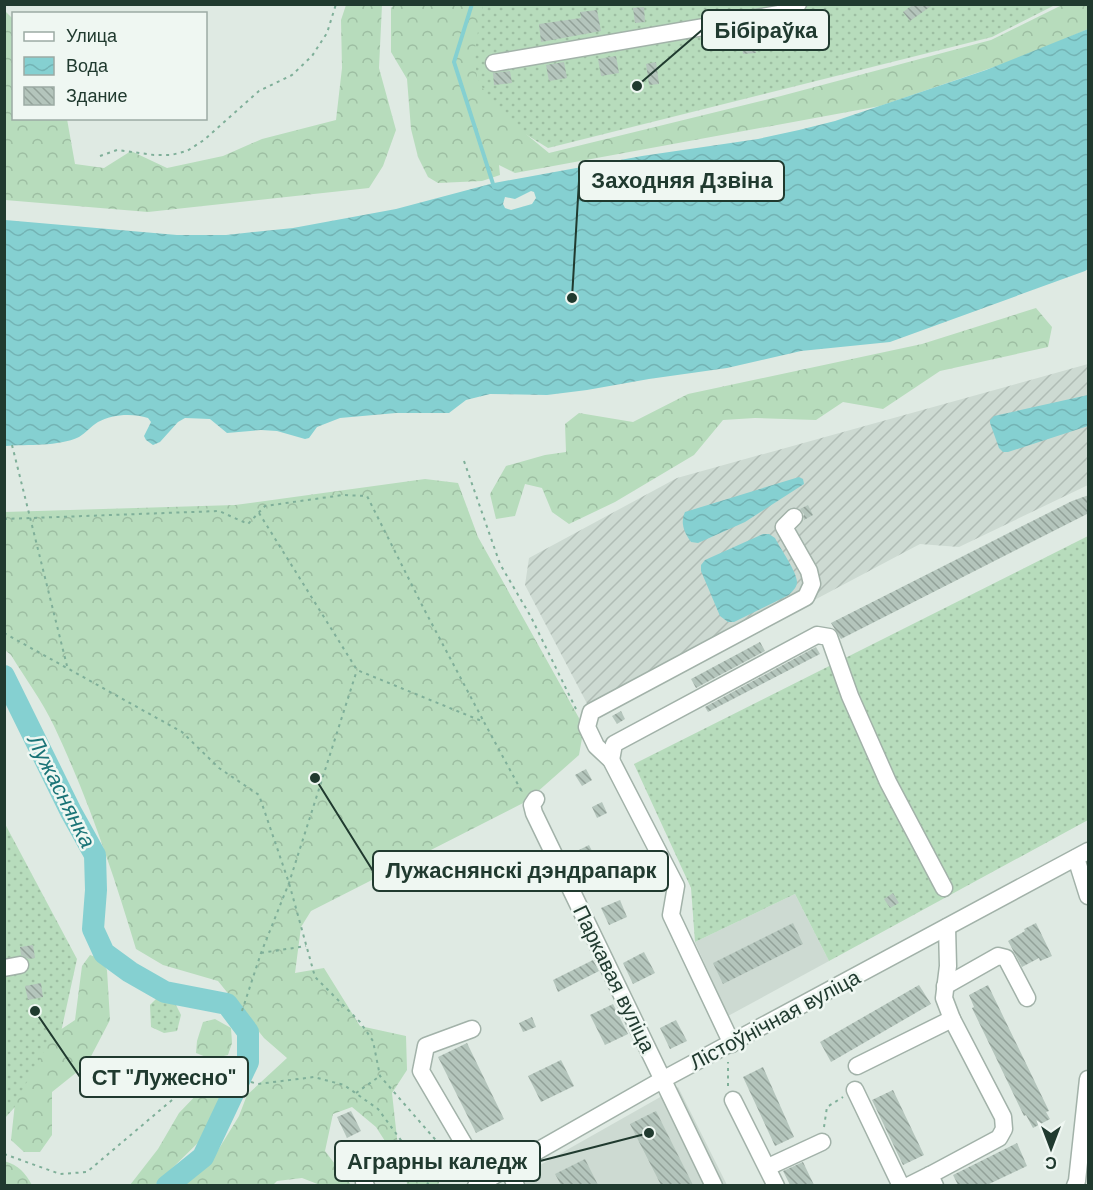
<svg xmlns="http://www.w3.org/2000/svg" width="1093" height="1190" font-family="'DM Sans',sans-serif">
	<style>
		.built { fill: #cddad2 }
		.industrial { fill: url(#industrial-furrows) }
		.grass { fill: url(#grass-dots) }
		.forest { fill: url(#forest-crowns) }
		.water { fill: url(#water-waves); fill-rule: evenodd }
		.lines { fill: none; stroke-linecap: round; stroke-linejoin: round }
		.stream { stroke: #85d0d1; stroke-width: 4 }
		.river { stroke: #85d0d1; stroke-width: 22 }
		.building { fill: url(#building-back-hatch) }
		.minor-casing { stroke: #a2b2a9; stroke-width: 19 }
		.path { stroke: #7faf99; stroke-width: 2; stroke-dasharray: 3 4.5; stroke-linecap: butt }
		.minor { stroke: #fff; stroke-width: 16 }
		.labels { text-anchor: middle; stroke-width: 5; stroke-linejoin: round; paint-order: stroke }
		.street-label { font-size: 21px; fill: #203a2f; stroke: #eff7f2 }
		.water-label { font-size: 22px; font-style: italic; fill: #1a7477; stroke: #eff7f2 }
		.leader { fill: none; stroke: #203a2f; stroke-width: 2 }
		.callout-dot { fill: #203a2f; stroke: #eff7f2; stroke-width: 2 }
		.callout { fill: #eff7f2; stroke: #203a2f; stroke-width: 2 }
		.callout-label { font-size: 22px; text-anchor: middle; font-weight: bold; fill: #203a2f }
	</style>
	<defs>
		<pattern id="industrial-furrows" width="10" height="10" patternUnits="userSpaceOnUse" patternTransform="scale(1.5)"><rect width="10" height="10" fill="#cddad2"/><path d="M-1 1l2-2M0 10L10 0M9 11l2-2" fill="none" stroke="#b0bcb5"/></pattern>
		<pattern id="grass-dots" width="8" height="8" patternUnits="userSpaceOnUse" patternTransform="scale(1.5)"><rect width="8" height="8" fill="#b7dcbc"/><path d="M2 2h.1M6 6h.1" fill="none" stroke="#9dbea2" stroke-width="1.8" stroke-linecap="round"/></pattern>
		<pattern id="forest-crowns" width="20" height="18" patternUnits="userSpaceOnUse" patternTransform="scale(1.5)"><rect width="20" height="18" fill="#b7dcbc"/><path d="M2 6a3 3 0 1 1 6 0M12 15a3 3 0 1 1 6 0" fill="none" stroke="#9dbea2"/></pattern>
		<pattern id="water-waves" width="16" height="10" patternUnits="userSpaceOnUse" patternTransform="scale(1.5)"><rect width="16" height="10" fill="#85d0d1"/><path d="M0 5q4-4 8 0t8 0" fill="none" stroke="#73b3b4"/></pattern>
		<pattern id="building-back-hatch" width="6" height="6" patternUnits="userSpaceOnUse" patternTransform="scale(1.5)"><rect width="6" height="6" fill="#b4c5bc"/><path d="M-1 5l2 2M0 0l6 6M5-1l2 2" fill="none" stroke="#92a199"/></pattern>
	</defs>
	<rect width="100%" height="100%" fill="#dfeae3"/>
	<!-- built -->
	<g class="built">
		<polygon points="795,894 829,961 728,1016 695,942"/>
		<polygon points="678,1087 727,1185 503,1186"/>
	</g>
	<!-- industrial -->
	<polygon class="industrial" points="1088,364 1088,485 959,547 920,544 594,717 525,585 529,558 677,478"/>
	<!-- grass -->
	<g class="grass">
		<polygon points="478,5 1055,5 992,37 548,148 489,112 468,60"/>
		<polygon points="1088,536 1088,820 829,961 795,894 695,942 691,888 634,764"/>
		<polygon points="4,822 77,959 54,1064 5,1118"/>
		<polygon points="158,997 175,1003 181,1015 177,1031 164,1033 151,1027 150,1005"/>
	</g>
	<!-- forest -->
	<g class="forest">
		<polygon points="395,4 483,5 474,53 477,77 492,106 549,153 781,96 991,40 1062,5 1088,5 1088,29 1023,57 880,106 515,173 499,165 500,175 482,181 438,183 428,177 418,157 411,129 407,79 391,52 391,8"/>
		<polygon points="346,5 382,5 379,68 396,130 383,166 369,188 148,212 5,200 5,11 13,19 14,118 67,119 75,164 104,168 131,151 167,168 223,156 262,139 336,120 342,68 341,20"/>
		<polygon points="1036,308 1052,327 1048,347 940,371 883,409 843,402 816,420 755,418 723,420 694,455 615,502 569,524 552,512 542,488 525,484 515,516 496,519 490,494 506,466 545,455 566,452 565,424 579,413 633,422 688,394 922,344"/>
		<path d="M425 479 458 483 478 537 584 727 579 755 527 801 311 911 301 927 295 973 324 968 360 1026 406 1036 407 1070 392 1093 398 1147 411 1164 426 1148 439 1150V1183L438 1185H407L406 1174 376 1127 352 1107 333 1114 325 1151 351 1185H320L302 1178 277 1181 273 1185H182L212 1160 239 1116 247 1095 287 1058 264 1038 218 981 163 965 136 949C113 872 88 798 54 726 42 701 25 678 11 655L5 650 4 512 235 505Z"/>
		<polygon points="90,955 99,958 107,970 110,1020 87,1064 52,1092 52,1135 40,1152 24,1152 11,1140 15,1103 54,1034 75,1020 82,966"/>
		<polygon points="215,1019 231,1028 232,1043 228,1055 211,1059 196,1053 197,1041 203,1022"/>
		<polygon points="221,1083 226,1087 206,1135 155,1185 130,1185 158,1149 179,1113 201,1090"/>
		<path d="M4 1161C19 1165 25 1173 32 1185H5Z"/>
	</g>
	<!-- water -->
	<g class="water">
		<path d="M1088 29V269L1085 271 890 342 801 351 727 368 649 379 587 390 547 395 490 394 466 400 449 413H396L340 418 317 427 309 438 305 439 277 431 261 430 227 433 210 419 185 418 178 422 160 442 153 445 146 440 144 436 151 422 148 418C133 413 112 414 98 422 91 426 86 433 79 437 58 447 28 444 5 446V220L177 235H226L293 228 396 209 494 183 642 156 758 139 799 130 835 121 986 70ZM531 191 534 192 536 198 532 204 511 210 505 208 503 204 505 197 515 199Z"/>
		<polygon points="1088,395 1088,426 1008,452 1003,452 999,448 990,423 990,420 994,416"/>
		<path d="M799 477 803 479 804 484 745 522 698 543 691 542C684 532 680 523 685 512Z"/>
		<path d="M763 534H769L775 538C780 548 797 572 797 582 797 588 792 591 789 595L734 622H728L720 616 701 571V565L705 560Z"/>
	</g>
	<g class="lines">
		<!-- stream -->
		<polyline class="stream" points="472,4 454,62 494,187"/>
		<!-- river -->
		<polyline class="river" points="4,676 71,812 95,855 96,890 93,929 104,953 130,972 165,992 227,1004 248,1032 248,1062 203,1157 167,1186"/>
	</g>
	<!-- building -->
	<g class="building">
		<polygon points="914,4 934,4 910,21 903,12"/>
		<polygon points="644,7 645,22 635,23 633,8"/>
		<polygon points="597,10 601,31 541,42 539,24 581,18 580,12"/>
		<polygon points="754,34 756,53 743,54 741,35"/>
		<polygon points="616,56 619,73 601,76 598,59"/>
		<polygon points="564,62 567,78 549,81 546,65"/>
		<polygon points="656,62 659,84 649,85 646,64"/>
		<polygon points="510,71 512,83 494,85 493,73"/>
		<polygon points="1089,495 1089,513 841,639 831,623 1072,501"/>
		<polygon points="808,505 813,515 804,520 804,514 800,509"/>
		<polygon points="760,642 765,651 696,688 691,679"/>
		<polygon points="816,647 820,654 708,712 705,707"/>
		<polygon points="621,711 625,719 617,724 612,716"/>
		<polygon points="586,769 592,780 582,786 575,775"/>
		<polygon points="602,802 607,813 597,818 592,807"/>
		<polygon points="589,845 597,861 575,872 567,856"/>
		<polygon points="893,893 899,903 890,908 884,899"/>
		<polygon points="620,900 627,917 609,925 601,908"/>
		<polygon points="793,923 803,944 723,984 713,963"/>
		<polygon points="1036,923 1052,956 1040,961 1039,958 1022,967 1008,941 1025,931 1024,929"/>
		<polygon points="33,945 35,958 29,959 21,955 20,947"/>
		<polygon points="644,952 655,973 633,984 623,963"/>
		<polygon points="593,960 599,971 558,992 553,980"/>
		<polygon points="41,983 43,997 28,1000 25,986"/>
		<polygon points="919,985 931,1004 831,1062 820,1042"/>
		<polygon points="988,985 1049,1111 1046,1112 1050,1119 1033,1128 1026,1115 1024,1116 972,1008 974,1007 969,995"/>
		<polygon points="613,1004 628,1034 605,1045 590,1015"/>
		<polygon points="532,1017 536,1027 523,1032 519,1023"/>
		<polygon points="676,1020 687,1041 670,1049 660,1028"/>
		<polygon points="467,1043 504,1119 476,1133 438,1057"/>
		<polygon points="561,1060 574,1086 541,1102 528,1076"/>
		<polygon points="763,1067 794,1137 775,1146 743,1077"/>
		<polygon points="893,1090 924,1155 903,1165 872,1100"/>
		<polygon points="351,1111 361,1131 347,1138 337,1117"/>
		<polygon points="656,1111 693,1185 661,1185 630,1124"/>
		<polygon points="1017,1143 1027,1166 987,1185 958,1185 953,1175"/>
		<polygon points="585,1159 598,1185 561,1185 555,1174"/>
		<polygon points="803,1162 814,1185 790,1185 783,1171"/>
	</g>
	<g class="lines">
		<!-- minor casing -->
		<g class="minor-casing">
			<g id="minor">
				<polyline points="494,63 779,14 798,4"/>
				<polyline points="611,760 614,744 817,635 829,637 850,696 888,782 944,888"/>
				<polyline points="536,799 532,805 534,813 714,1186"/>
				<polyline points="1076,858 1088,896"/>
				<polyline points="4,968 20,965"/>
				<polyline points="945,986 998,956 1006,958 1027,998"/>
				<polyline points="472,1029 426,1046 421,1071 485,1180"/>
				<polyline points="732,1044 671,915 676,886 611,760 596,746 587,727 591,712 806,597 812,584 809,571 784,527 794,517"/>
				<polyline points="857,1066 952,1019"/>
				<polyline points="855,1090 901,1186"/>
				<polyline points="733,1100 776,1186"/>
				<polyline points="768,1167 822,1142"/>
				<polyline points="508,1168 516,1186"/>
				<polyline points="364,1182 366,1186"/>
				<polyline points="476,1186 662,1080 1088,851"/>
				<polyline points="908,1186 930,1175"/>
				<polyline points="935,1186 930,1175 999,1138 1004,1129 1003,1117 952,1019 944,998 948,966 947,927"/>
				<polyline points="1075,1186 1077,1181 1088,1079"/>
			</g>
		</g>
		<!-- path -->
		<g class="path">
			<polyline points="100,156 117,150 154,155 171,155 187,151 204,140 259,91 292,75 312,56 327,33 336,4"/>
			<polyline points="12,445 67,666"/>
			<polyline points="464,461 500,564 531,617 576,709"/>
			<polyline points="259,513 357,670 484,722 522,792"/>
			<polyline points="4,519 219,511 248,524 265,506 343,495 367,496 424,609 484,722"/>
			<polyline points="4,633 182,732 219,768 259,795 289,883 315,977 360,1022 373,1041 380,1076 440,1145 463,1178"/>
			<polyline points="261,953 306,946"/>
			<polyline points="242,1011 261,953 289,883 357,670"/>
			<polyline points="728,1086 728,1062"/>
			<polyline points="356,1093 380,1076"/>
			<polyline points="824,1127 827,1107 843,1097"/>
			<polyline points="4,1154 60,1174 87,1172 185,1089 222,1074 258,1084 314,1077 344,1085 378,1109 417,1162 429,1186"/>
		</g>
		<!-- minor -->
		<use href="#minor" class="minor"/>
	</g>
	<g class="labels">
		<!-- street labels -->
		<g class="street-label">
			<text transform="translate(614 979) rotate(64)" y="7">Паркавая вуліца</text>
			<text transform="translate(775 1020) rotate(-28)" y="7">Лістоўнічная вуліца</text>
		</g>
		<!-- water labels -->
		<g class="water-label">
			<text transform="translate(62 791) rotate(63)" y="8">Лужаснянка</text>
		</g>
	</g>
	<!-- callouts -->
	<path class="leader" d="M637 86L702 30M572 298L579 181M315 778L373 871M35 1011L80 1077M649 1133L540 1161"/>
	<g class="callout-dot">
		<circle cx="637" cy="86" r="6"/>
		<circle cx="572" cy="298" r="6"/>
		<circle cx="315" cy="778" r="6"/>
		<circle cx="35" cy="1011" r="6"/>
		<circle cx="649" cy="1133" r="6"/>
	</g>
	<g class="callout">
		<rect x="702" y="10" width="127" height="40" rx="6"/>
		<rect x="579" y="161" width="205" height="40" rx="6"/>
		<rect x="373" y="851" width="295" height="40" rx="6"/>
		<rect x="80" y="1057" width="168" height="40" rx="6"/>
		<rect x="335" y="1141" width="205" height="40" rx="6"/>
	</g>
	<g class="callout-label">
		<text x="766" y="38">Бібіраўка</text>
		<text x="682" y="188">Заходняя Дзвіна</text>
		<text x="521" y="878">Лужаснянскі дэндрапарк</text>
		<text x="164" y="1085">СТ "Лужесно"</text>
		<text x="437" y="1169">Аграрны каледж</text>
	</g>
	<!-- border -->
	<rect width="1093" height="1190" fill="none" stroke="#203a2f" stroke-width="12"/>
	<!-- legend -->
	<rect x="12" y="12" width="195" height="108" fill="#eff7f2" stroke="#9caba4" stroke-width="1.5"/>
	<rect x="24" y="32" width="30" height="9" fill="#ffffff" stroke="#9caba4" stroke-width="1.5"/>
	<text x="66" y="42" font-size="18" fill="#203a2f">Улица</text>
	<rect x="24" y="57" width="30" height="18" fill="url(#water-waves)" stroke="#9caba4" stroke-width="1.5"/>
	<text x="66" y="72" font-size="18" fill="#203a2f">Вода</text>
	<rect x="24" y="87" width="30" height="18" fill="url(#building-back-hatch)" stroke="#9caba4" stroke-width="1.5"/>
	<text x="66" y="102" font-size="18" fill="#203a2f">Здание</text>
	<!-- north arrow -->
	<g transform="translate(1051 1148) rotate(180)" stroke="#eff7f2" stroke-width="4.5" paint-order="stroke">
	<path d="M0-4.5L10 22L0 15L-10 22Z" fill="#203a2f"/>
	<text y="-9" font-size="16" font-weight="bold" text-anchor="middle" fill="#203a2f">С</text>
	</g>
</svg>
